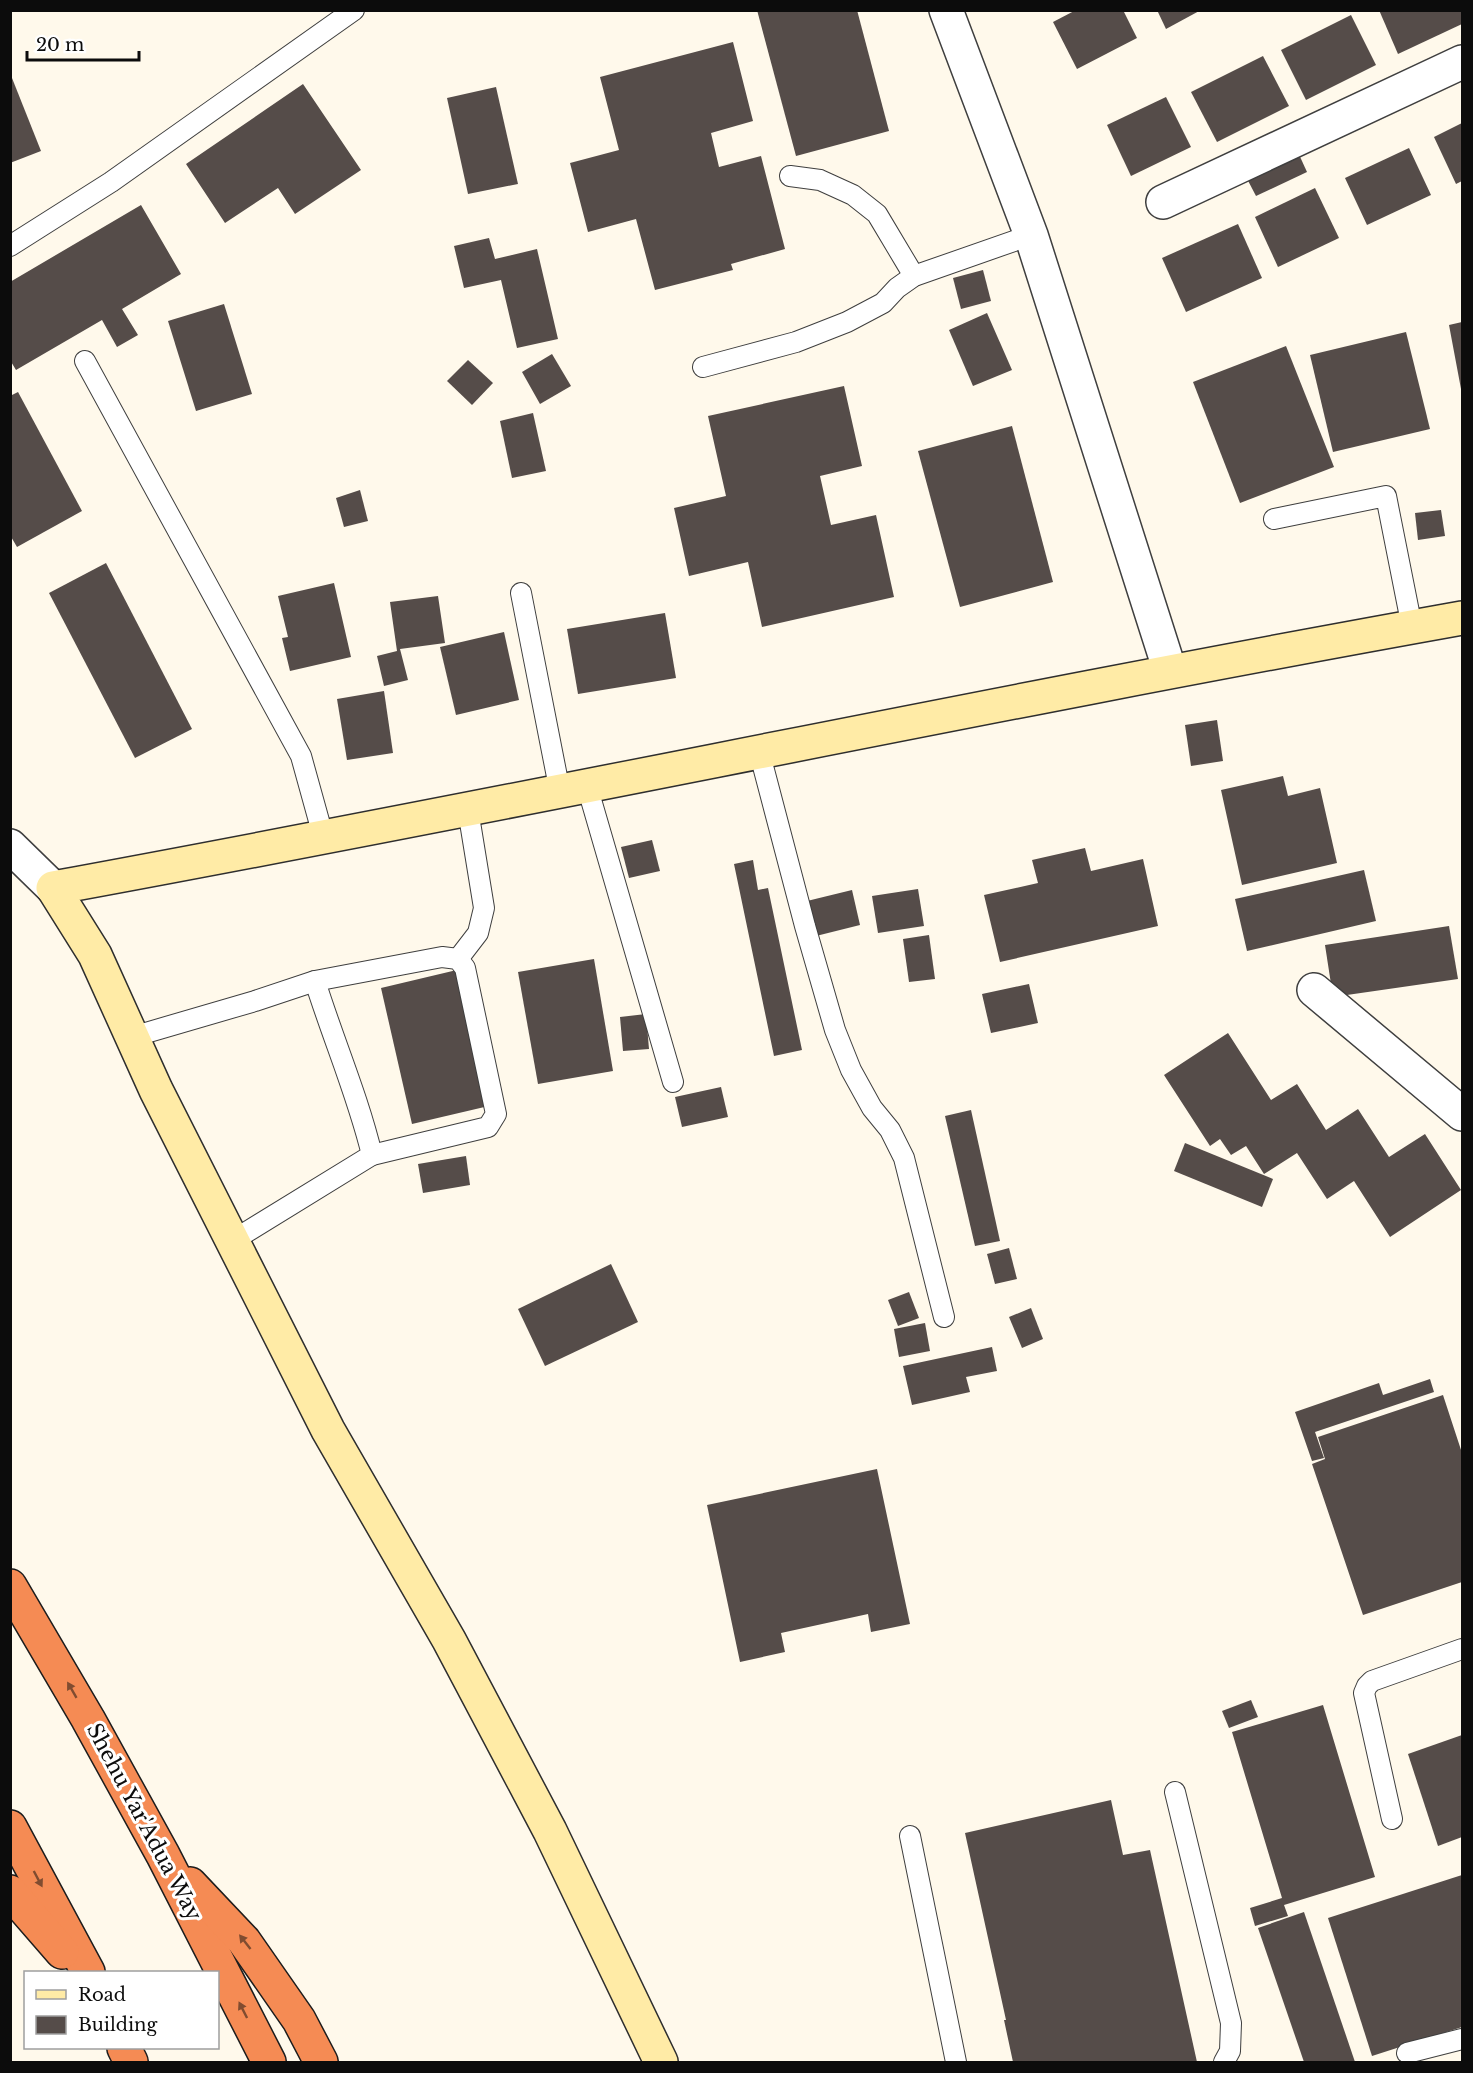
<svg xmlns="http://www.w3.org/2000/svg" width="1473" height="2073" font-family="'Libre Baskerville',serif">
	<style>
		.building { fill: #554c49 }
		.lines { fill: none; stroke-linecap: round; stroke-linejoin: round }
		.lane-casing { stroke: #3f3f3f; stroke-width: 22 }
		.street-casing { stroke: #3f3f3f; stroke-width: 36 }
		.secondary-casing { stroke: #2e2e2e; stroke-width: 36 }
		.highway-casing { stroke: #1d1d1d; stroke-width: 36 }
		.lane { stroke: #fff; stroke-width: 20 }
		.street { stroke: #fff; stroke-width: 33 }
		.secondary { stroke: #ffeba6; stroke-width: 33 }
		.highway { stroke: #f58b54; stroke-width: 33 }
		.oneway { fill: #804c30 }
		.labels { text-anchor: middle; stroke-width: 6; stroke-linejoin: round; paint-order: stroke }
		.street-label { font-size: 21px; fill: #0c0c0c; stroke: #fff }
	</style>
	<rect width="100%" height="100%" fill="#fff9eb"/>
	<!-- building -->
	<g class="building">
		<polygon points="757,10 857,10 889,131 796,156"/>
		<polygon points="1076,10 1123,10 1137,38 1077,69 1053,22"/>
		<polygon points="1157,10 1201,10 1166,29"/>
		<polygon points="1379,10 1462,10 1462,24 1398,54"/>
		<polygon points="1351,15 1376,65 1306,100 1281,50"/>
		<polygon points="733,42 753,121 711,133 719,167 761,156 785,249 731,264 733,270 655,290 636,219 588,232 570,163 619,150 600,77"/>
		<polygon points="1263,56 1289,106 1217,142 1191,92"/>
		<polygon points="10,73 41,151 10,163"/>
		<polygon points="303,84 361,170 295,214 278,188 225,223 186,164"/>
		<polygon points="496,87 518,184 468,194 447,98"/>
		<polygon points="1166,97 1191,147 1131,176 1107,125"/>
		<polygon points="1462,123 1462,181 1456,184 1434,137"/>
		<polygon points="1296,148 1307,172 1256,196 1244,173"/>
		<polygon points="1409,148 1431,195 1367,225 1345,178"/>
		<polygon points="1315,188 1339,238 1278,267 1255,217"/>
		<polygon points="141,205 181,274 122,309 138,335 117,347 102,320 16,370 10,360 10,282"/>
		<polygon points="1238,224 1262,278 1186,312 1162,258"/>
		<polygon points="489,238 495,259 537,249 558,339 517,348 501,280 464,288 454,246"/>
		<polygon points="983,270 991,301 961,309 953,278"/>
		<polygon points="224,304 252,394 196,411 168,321"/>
		<polygon points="987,313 1012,370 973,386 949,330"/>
		<polygon points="1462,322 1462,389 1461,389 1449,325"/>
		<polygon points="1406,332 1430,429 1333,452 1310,355"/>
		<polygon points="1286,346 1334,467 1240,503 1193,382"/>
		<polygon points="552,354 571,386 540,404 522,372"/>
		<polygon points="468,360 493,383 472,405 447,381"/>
		<polygon points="844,386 862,466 820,476 831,525 876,515 894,597 762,627 748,562 689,576 674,508 726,496 708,416"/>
		<polygon points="18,392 82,511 17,547 10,535 10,396"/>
		<polygon points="533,413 546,471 512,478 500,421"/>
		<polygon points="1012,426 1053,582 960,607 918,451"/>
		<polygon points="360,490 368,521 344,527 336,498"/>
		<polygon points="1441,510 1445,536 1418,540 1415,513"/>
		<polygon points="106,563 192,729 135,758 49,593"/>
		<polygon points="334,583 351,657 290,671 282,638 288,637 278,596"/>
		<polygon points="438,596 445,643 400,649 408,680 384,686 377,656 397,651 390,602"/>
		<polygon points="665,613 676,678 578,694 567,629"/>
		<polygon points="504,632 519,700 456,715 440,647"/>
		<polygon points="384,691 393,753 347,760 337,699"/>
		<polygon points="1217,720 1223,761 1191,766 1185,725"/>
		<polygon points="1283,776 1288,796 1320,788 1337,863 1242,885 1221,790"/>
		<polygon points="652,840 660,871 629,878 621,847"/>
		<polygon points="1085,848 1091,871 1143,859 1158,926 1000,962 984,895 1038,883 1032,860"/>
		<polygon points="753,860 758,890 768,888 802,1050 774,1056 734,864"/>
		<polygon points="1364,870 1376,921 1247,951 1235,899"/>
		<polygon points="918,889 924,926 878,933 872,896"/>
		<polygon points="852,890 860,925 816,936 807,901"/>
		<polygon points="1449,926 1458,979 1333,997 1325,945"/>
		<polygon points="929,935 935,979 909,982 903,939"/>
		<polygon points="594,959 613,1071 538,1084 518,972"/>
		<polygon points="461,969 493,1105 412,1124 381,988"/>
		<polygon points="1029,984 1038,1023 991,1033 982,994"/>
		<polygon points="646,1014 649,1049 623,1051 620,1017"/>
		<polygon points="1228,1033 1271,1100 1297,1084 1326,1130 1358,1109 1389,1157 1425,1134 1461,1190 1390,1237 1354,1181 1327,1199 1297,1153 1264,1174 1246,1146 1231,1155 1220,1139 1210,1146 1164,1075"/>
		<polygon points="721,1087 728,1117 682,1127 675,1097"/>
		<polygon points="971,1110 1000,1241 975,1246 945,1116"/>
		<polygon points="1185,1143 1273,1179 1262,1207 1174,1171"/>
		<polygon points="466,1156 470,1185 423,1193 418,1164"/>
		<polygon points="1009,1248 1017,1279 995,1284 987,1254"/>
		<polygon points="611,1264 638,1322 545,1366 518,1309"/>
		<polygon points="909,1292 919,1318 898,1326 888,1300"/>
		<polygon points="1031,1308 1043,1339 1022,1348 1009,1317"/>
		<polygon points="925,1323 930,1351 899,1357 894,1329"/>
		<polygon points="992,1347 997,1371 966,1377 970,1392 912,1405 903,1366"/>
		<polygon points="1430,1379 1434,1392 1315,1432 1324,1458 1312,1461 1295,1412 1379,1383 1383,1395"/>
		<polygon points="1443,1395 1462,1453 1462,1582 1363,1615 1312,1464 1325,1459 1318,1437"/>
		<polygon points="877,1469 910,1624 871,1632 868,1614 781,1633 785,1652 740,1662 707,1505"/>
		<polygon points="1251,1700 1258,1717 1229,1728 1222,1711"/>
		<polygon points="1323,1705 1375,1877 1284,1905 1288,1916 1255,1926 1250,1908 1282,1898 1232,1732"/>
		<polygon points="1462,1735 1462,1837 1438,1846 1408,1754"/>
		<polygon points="1111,1800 1123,1855 1150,1850 1197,2062 1013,2062 1004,2020 1006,2020 965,1833"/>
		<polygon points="1462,1875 1462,2027 1372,2056 1328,1918"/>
		<polygon points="1304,1912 1355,2062 1304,2062 1258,1928"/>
	</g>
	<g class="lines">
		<!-- lane casing -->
		<g class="lane-casing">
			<g id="lane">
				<polyline points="790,176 820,180 853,195 877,214 914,276"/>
				<polyline points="10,246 111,182 354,10"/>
				<polyline points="85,361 301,756 324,839"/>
				<polyline points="703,367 796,342 847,322 883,303 897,288 914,276 1031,235"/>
				<polyline points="1274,519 1386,496 1412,627"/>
				<polyline points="521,593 560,792"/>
				<polyline points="759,751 805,926 835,1030 851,1070 872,1108 890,1130 904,1158 944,1317"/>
				<polyline points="587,786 673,1082"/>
				<polyline points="458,959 478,933 484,908 468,810"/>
				<polyline points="315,981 442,957 458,959 465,968 496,1114 488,1127 372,1155"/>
				<path d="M132 1037 255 1001 315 981C333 1039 358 1096 372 1155L232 1241"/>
				<polyline points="1175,1792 1231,2023 1230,2051 1224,2062"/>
				<polyline points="1392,1819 1364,1693 1367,1686 1372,1681 1462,1649"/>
				<polyline points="910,1836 956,2062"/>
				<polyline points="1407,2053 1462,2039"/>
			</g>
		</g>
		<!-- street casing -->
		<g class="street-casing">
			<g id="street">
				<polyline points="946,10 1031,235 1170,671"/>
				<polyline points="1163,202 1462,62"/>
				<polyline points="10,846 53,888"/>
				<polyline points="1314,990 1462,1114"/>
			</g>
		</g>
		<!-- secondary casing -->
		<g class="secondary-casing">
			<path id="secondary" d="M661 2062 550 1831 449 1640 328 1430 156 1090 95 955 53 888C524 802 992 702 1462 618"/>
		</g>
		<!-- highway casing -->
		<g class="highway-casing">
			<g id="highway">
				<polyline points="10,1586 88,1719 163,1855 269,2062"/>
				<polyline points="10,1827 88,1972"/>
				<polyline points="190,1884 244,1941 299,2020 321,2062"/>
				<polyline points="10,1892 62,1952"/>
				<polyline points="124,2048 131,2062"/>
			</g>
		</g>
		<!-- lane -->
		<use href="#lane" class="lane"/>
		<!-- street -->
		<use href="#street" class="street"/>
		<!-- secondary -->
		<use href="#secondary" class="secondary"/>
		<!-- highway -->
		<use href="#highway" class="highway"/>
	</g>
	<!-- one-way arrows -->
	<defs><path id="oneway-solid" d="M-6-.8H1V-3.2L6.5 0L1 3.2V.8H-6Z" transform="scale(1.5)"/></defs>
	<g class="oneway">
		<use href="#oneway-solid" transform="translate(72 1690) rotate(-120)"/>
		<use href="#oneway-solid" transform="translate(38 1879) rotate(62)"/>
		<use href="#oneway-solid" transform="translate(245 1942) rotate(-128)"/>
		<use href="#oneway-solid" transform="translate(243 2010) rotate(-117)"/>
	</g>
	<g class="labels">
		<!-- street labels -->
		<g class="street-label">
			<text transform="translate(144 1822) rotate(62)" y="7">Shehu Yar'Adua Way</text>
		</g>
	</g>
	<!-- border -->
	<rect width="1473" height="2073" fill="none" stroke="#0c0c0c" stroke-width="24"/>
	<!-- legend -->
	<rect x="24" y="1971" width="195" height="78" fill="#ffffff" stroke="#9e9e9e" stroke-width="1.5"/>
	<rect x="36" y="1990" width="30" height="9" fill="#ffeba6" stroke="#9e9e9e" stroke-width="1.5"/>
	<text x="78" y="2001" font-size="18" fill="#0c0c0c">Road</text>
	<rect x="36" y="2016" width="30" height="18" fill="#554c49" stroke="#9e9e9e" stroke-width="1.5"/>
	<text x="78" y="2031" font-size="18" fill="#0c0c0c">Building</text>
	<!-- scale -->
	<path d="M27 51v9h112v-9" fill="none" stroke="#0c0c0c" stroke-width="3"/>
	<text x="36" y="51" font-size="18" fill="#0c0c0c" stroke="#ffffff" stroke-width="4.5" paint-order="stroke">20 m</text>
</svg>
